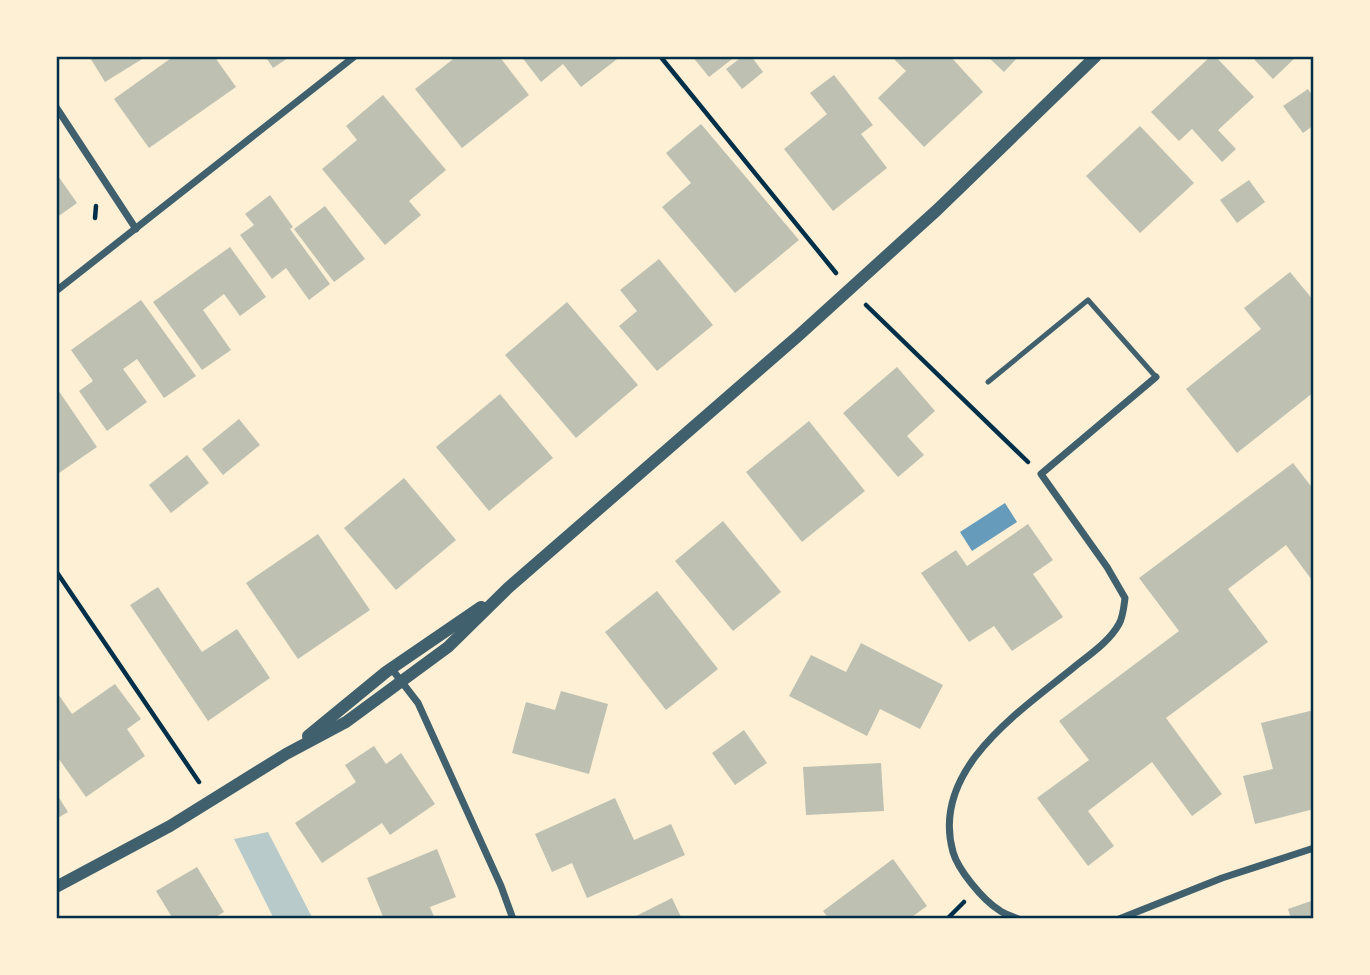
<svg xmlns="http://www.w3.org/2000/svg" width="1370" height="975" font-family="'Titillium Web',sans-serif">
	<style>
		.green { fill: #b9caca }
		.water { fill: #669bbc }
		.building { fill: #bec0b2 }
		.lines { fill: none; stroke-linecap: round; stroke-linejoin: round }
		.path { stroke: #003049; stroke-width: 4.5 }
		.service { stroke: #3f606c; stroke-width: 5 }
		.minor { stroke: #3f606c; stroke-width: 7 }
		.tertiary { stroke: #3f606c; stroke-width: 12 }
		.neatline { fill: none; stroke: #003049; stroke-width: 2.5 }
	</style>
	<rect width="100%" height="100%" fill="#fdf0d5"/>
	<!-- green -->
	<polygon class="green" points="268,832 313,919 274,919 234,839"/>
	<!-- water -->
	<polygon class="water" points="1005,503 1017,522 972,551 960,532"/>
	<!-- building -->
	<g class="building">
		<polygon points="89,56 147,56 105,82"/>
		<polygon points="174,56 214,56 236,87 149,148 114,99"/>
		<polygon points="265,56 291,56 273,68"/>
		<polygon points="457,56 499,56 529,95 462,148 415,89"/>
		<polygon points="521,56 621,56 581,87 563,64 541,82"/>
		<polygon points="692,56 736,56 709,77"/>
		<polygon points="743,56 751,56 763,72 742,89 726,69"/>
		<polygon points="891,56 950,56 983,92 924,147 878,98 906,71"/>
		<polygon points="987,56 1019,56 1004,72"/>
		<polygon points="1211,56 1215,56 1254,97 1218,130 1236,149 1222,162 1192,129 1179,141 1151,112"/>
		<polygon points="1251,56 1297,56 1273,79"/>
		<polygon points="834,75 873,125 861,134 887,168 833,211 784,149 827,114 810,93"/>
		<polygon points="1308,89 1314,98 1314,125 1303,133 1283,106"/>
		<polygon points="383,95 446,170 409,201 421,215 385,245 322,169 357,140 346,126"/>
		<polygon points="701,124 799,240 735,293 662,207 691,183 666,153"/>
		<polygon points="1140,126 1194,183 1140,233 1086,176"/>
		<polygon points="56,173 77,203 56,218"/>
		<polygon points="1249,180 1265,202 1237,223 1220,200"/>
		<polygon points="270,195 293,227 290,229 330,284 309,300 286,268 272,279 240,235 254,225 245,214"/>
		<polygon points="325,206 365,259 334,282 294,229"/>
		<polygon points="230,247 266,297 240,316 224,294 203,310 231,350 202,370 153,302"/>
		<polygon points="659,259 713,325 657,371 619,326 637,311 620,290"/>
		<polygon points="1290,272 1314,301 1314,392 1237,453 1186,389 1261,329 1244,308"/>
		<polygon points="141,300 196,376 164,398 137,359 123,369 147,402 107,431 79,391 93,381 71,350"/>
		<polygon points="567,302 638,385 576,438 505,355"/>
		<polygon points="897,367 935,411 907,436 924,455 898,477 843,413"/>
		<polygon points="56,387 97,447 56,475"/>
		<polygon points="500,394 553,458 489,511 436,447"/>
		<polygon points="239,419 260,445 223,475 202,449"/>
		<polygon points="809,421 865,491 802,542 746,472"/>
		<polygon points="187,455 209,483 171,513 149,485"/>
		<polygon points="1293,463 1314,490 1314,583 1286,545 1228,589 1268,642 1166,718 1222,794 1192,816 1152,762 1088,811 1114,846 1088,866 1037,798 1089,760 1059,721 1179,631 1139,578"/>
		<polygon points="404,478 456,540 396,590 344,528"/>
		<polygon points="723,521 781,592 733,631 675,561"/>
		<polygon points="1028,524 1053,560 1033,574 1063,617 1012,651 994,626 969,642 921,573 956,550 967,566"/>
		<polygon points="318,534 370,610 298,659 246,583"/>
		<polygon points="158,587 202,652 237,629 270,678 208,721 130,605"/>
		<polygon points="657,591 718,669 666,710 605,632"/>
		<polygon points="861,643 943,685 920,729 880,709 867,736 789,696 811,655 846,672"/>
		<polygon points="115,684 141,719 127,729 145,756 86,797 56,755 56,691 72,714"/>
		<polygon points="561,691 608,704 589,774 512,753 526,702 555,710"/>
		<polygon points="1314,710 1314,809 1255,824 1243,776 1273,769 1261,723"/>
		<polygon points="744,730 767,763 735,785 712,753"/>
		<polygon points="374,746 386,764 401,753 435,804 390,835 382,823 322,863 295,823 356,782 345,765"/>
		<polygon points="881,763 884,811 806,815 803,767"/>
		<polygon points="56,793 68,812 56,819"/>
		<polygon points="615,798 634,840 671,824 685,855 587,898 572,863 552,872 535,834"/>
		<polygon points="437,849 456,897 430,907 435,919 384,919 367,878"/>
		<polygon points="893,859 927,906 909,919 829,919 823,911"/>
		<polygon points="197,867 224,912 212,919 173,919 156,891"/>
		<polygon points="672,898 682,919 630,919"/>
		<polygon points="1314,900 1314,919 1291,919 1288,909"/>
	</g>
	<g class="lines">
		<!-- path -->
		<g class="path">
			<polyline points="660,56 836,273"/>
			<polyline points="95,218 96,206"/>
			<polyline points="866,305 1028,462"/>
			<polyline points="56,571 199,782"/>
			<polyline points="947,919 964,902"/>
		</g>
		<!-- service -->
		<polyline class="service" points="988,382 1088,300 1156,377"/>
		<!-- minor -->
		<g class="minor">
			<polyline points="56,107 136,229"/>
			<polyline points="56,291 355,56"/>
			<polyline points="391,668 418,703 501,886 513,919"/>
			<path d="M1018 919C1012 916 1004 914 999 910 983 900 958 870 953 852 930 770 1019 712 1073 668 1089 655 1109 642 1119 624 1123 617 1124 606 1125 598L1107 567 1041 474 1156 377"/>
			<polyline points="1119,919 1222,878 1314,848"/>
		</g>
		<!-- tertiary -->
		<g class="tertiary">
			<polyline points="308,736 386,672 481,607"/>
			<polyline points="56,887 170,826 286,754 346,722 448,647 508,588 798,336 937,210 1096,56"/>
		</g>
	</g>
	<!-- border -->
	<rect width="1370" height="975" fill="none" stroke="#fdf0d5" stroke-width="116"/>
	<rect x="58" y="58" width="1254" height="859" class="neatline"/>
</svg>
